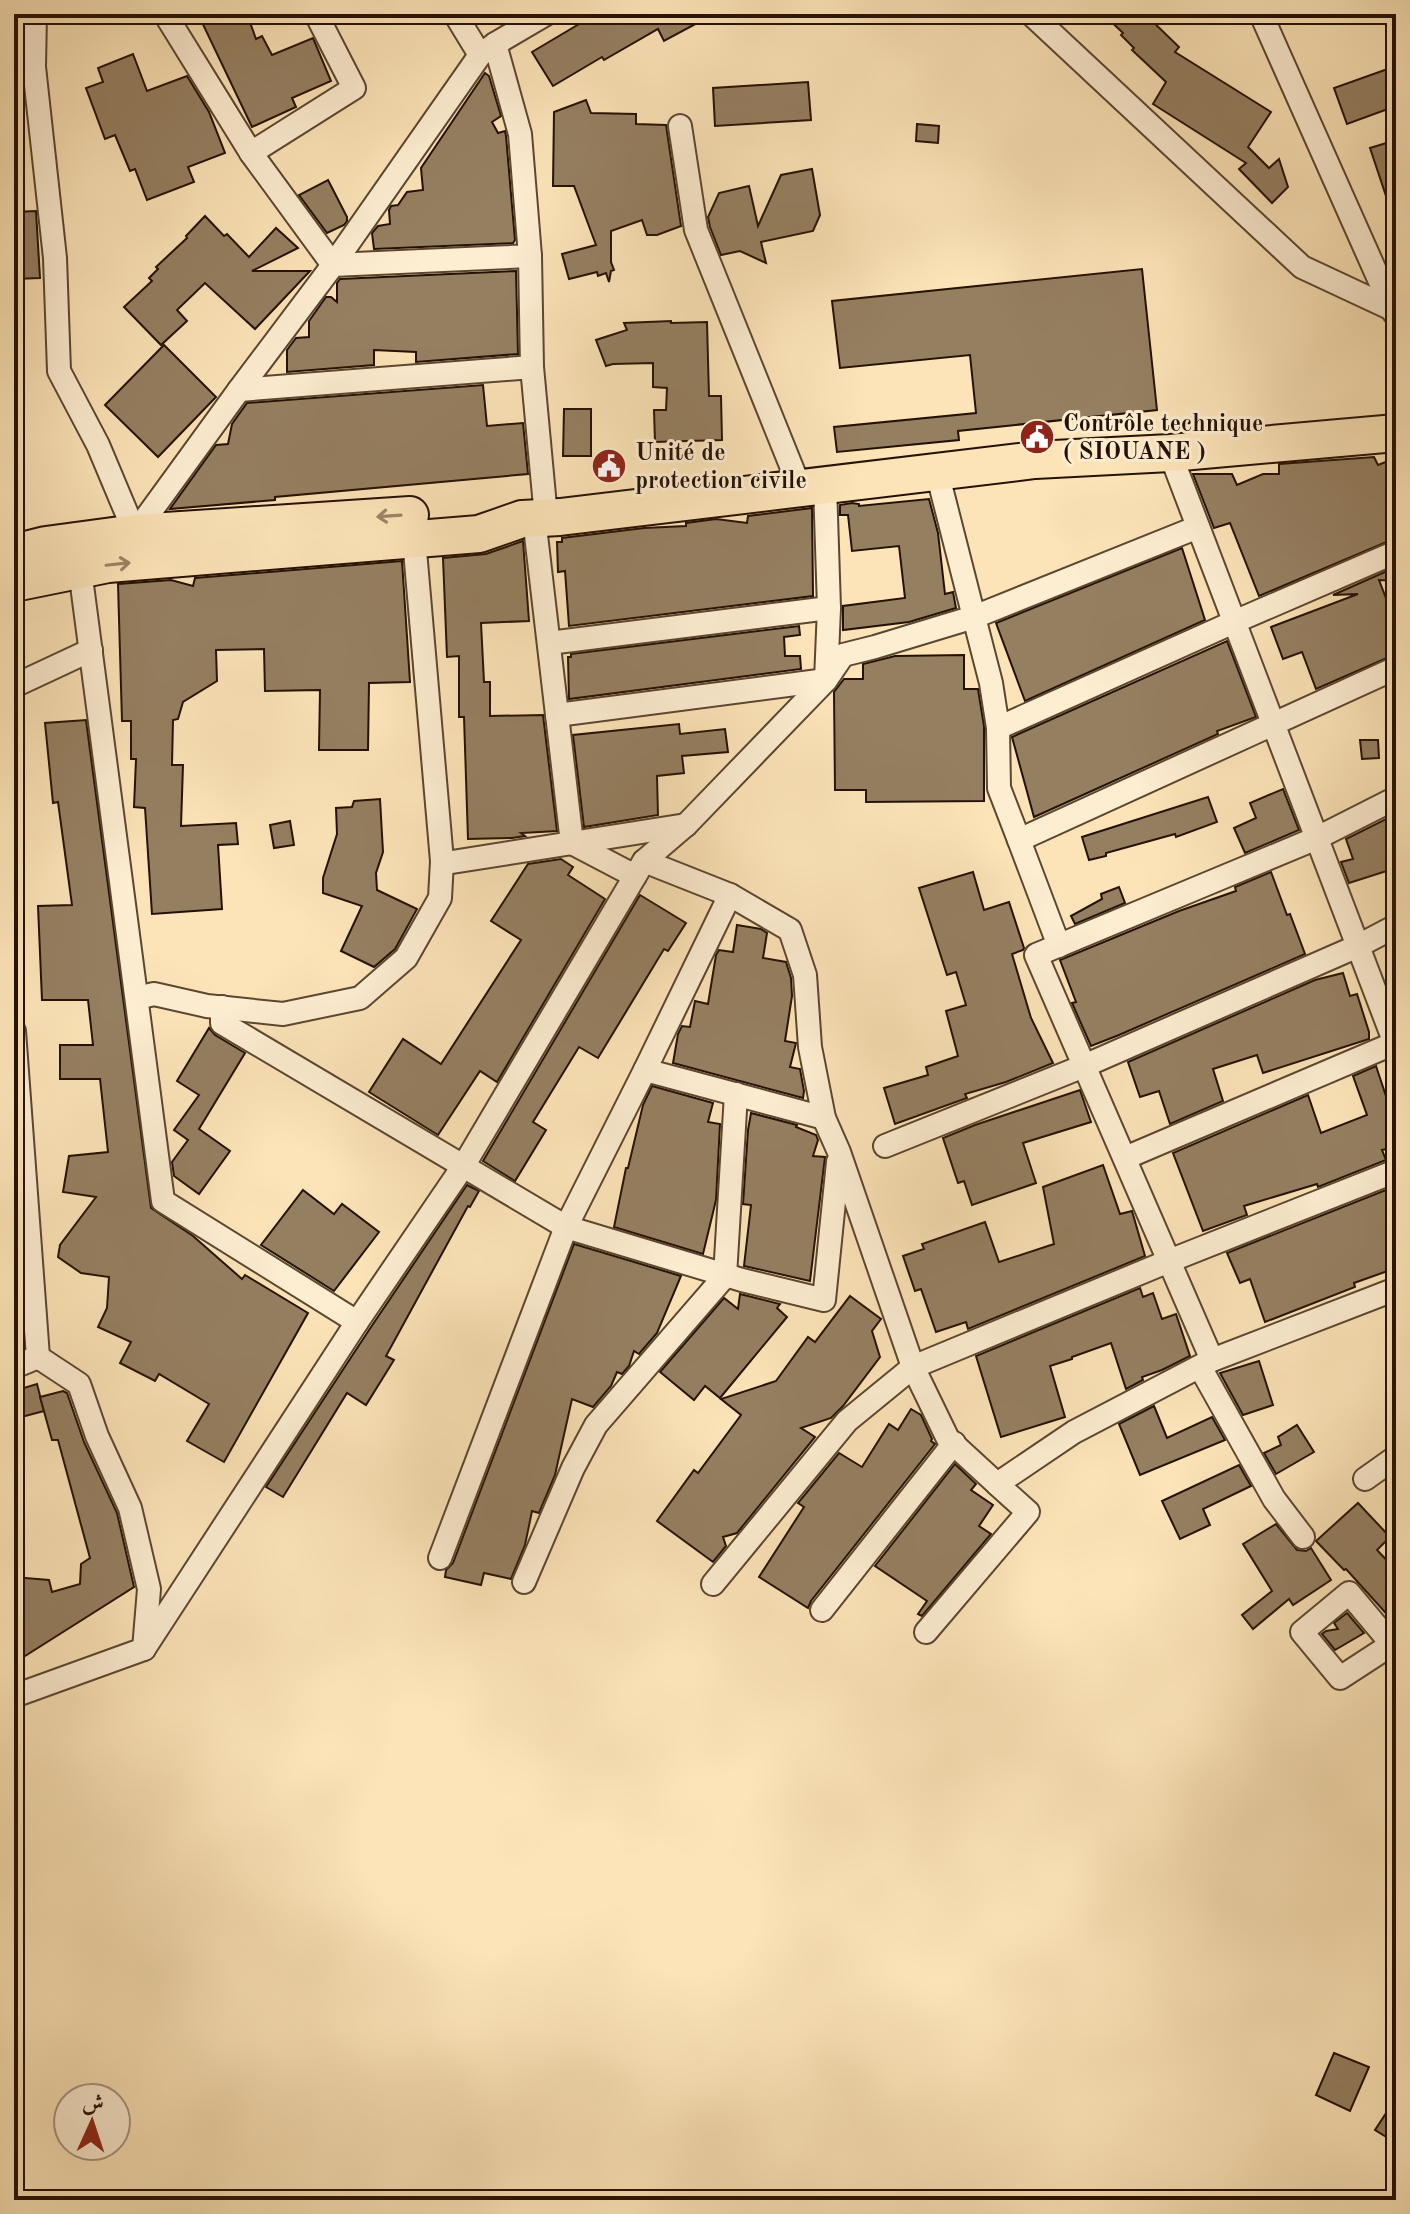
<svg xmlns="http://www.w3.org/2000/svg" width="1410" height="2214" font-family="'Old Standard TT',Amiri,serif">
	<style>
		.building { fill: #957f61; stroke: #251102; stroke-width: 2 }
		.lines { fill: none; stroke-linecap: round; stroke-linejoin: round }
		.street-casing { stroke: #5b4630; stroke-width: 26 }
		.primary-casing { stroke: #251102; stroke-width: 40 }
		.street { stroke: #fdedd1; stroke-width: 22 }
		.primary { stroke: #fce4b8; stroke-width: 36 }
		.oneway { stroke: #9b8566 }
		.labels { text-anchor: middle; stroke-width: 6; stroke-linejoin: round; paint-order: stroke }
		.poi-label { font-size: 24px; font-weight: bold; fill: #251102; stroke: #fdedd1; text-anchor: start }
	</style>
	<rect width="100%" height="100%" fill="#fce4b8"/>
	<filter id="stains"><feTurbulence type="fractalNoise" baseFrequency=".0025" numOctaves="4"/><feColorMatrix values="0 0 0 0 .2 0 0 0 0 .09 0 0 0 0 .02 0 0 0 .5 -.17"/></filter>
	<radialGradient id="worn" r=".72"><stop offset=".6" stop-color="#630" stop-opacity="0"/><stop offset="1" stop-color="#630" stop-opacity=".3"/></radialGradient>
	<!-- building -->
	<g class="building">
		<polygon points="198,14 247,14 256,39 262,36 272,55 313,38 331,81 292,98 296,107 252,127"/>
		<polygon points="596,14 714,14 664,41 658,29 604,60 602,57 553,86 532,52"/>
		<polygon points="1103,14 1145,14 1179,47 1175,52 1271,112 1248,147 1269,168 1279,159 1288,187 1272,203 1239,169 1246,163 1153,104 1166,82 1132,50 1134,48 1121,35 1123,33"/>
		<polygon points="133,54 147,91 187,76 209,112 225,153 188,167 194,182 147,200 135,169 130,171 115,135 105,139 86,88 103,82 98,68"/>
		<polygon points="1396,66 1396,106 1347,124 1334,88"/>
		<polygon points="485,73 489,76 501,116 492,122 498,133 505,131 506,136 515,240 513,243 374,249 372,233 378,226 390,224 389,210 391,206 398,205 407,192 423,190 421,168"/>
		<polygon points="808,82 811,120 715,126 713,88"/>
		<polygon points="586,100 591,113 636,114 636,124 666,125 681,226 657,235 647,235 642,220 611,231 611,262 614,270 611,271 609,282 606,273 598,276 597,272 569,279 562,254 596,245 574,186 553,186 554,112"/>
		<polygon points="917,124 939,126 938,143 916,141"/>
		<polygon points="1396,140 1396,217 1393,217 1370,148"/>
		<polygon points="812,169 820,215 813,231 761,242 766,263 740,251 721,255 710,227 708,217 719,193 749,186 758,226 781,175"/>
		<polygon points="328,180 347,217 347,221 344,225 327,233 299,195"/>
		<polygon points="36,211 40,278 14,279 14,212"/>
		<polygon points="205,216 224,236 227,234 249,257 276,228 298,248 252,271 310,271 255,329 205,283 177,310 187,321 161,345 124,307 152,281 149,278 158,269 156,267 187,238 186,236"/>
		<polygon points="1142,269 1157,410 958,431 959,440 837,452 834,427 976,413 970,355 840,368 832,301"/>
		<polygon points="516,271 518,354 416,362 416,352 374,350 374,365 287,372 287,350 296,338 309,337 309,321 326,297 331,297 337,302 337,283 340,279"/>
		<polygon points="671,321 671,323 707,322 709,396 721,396 722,440 655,442 654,410 666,410 667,388 653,387 653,363 613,364 606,366 596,340 627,330 624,323"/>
		<polygon points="164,345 216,397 158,457 105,405"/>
		<polygon points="483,385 487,426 523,423 528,474 275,497 275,500 170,509 216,445 228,444 232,424 247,403"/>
		<polygon points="564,409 591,409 591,456 563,456"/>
		<polygon points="1374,457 1378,465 1396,458 1396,538 1259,596 1230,523 1214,528 1193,474 1232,474 1237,485 1263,474 1279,474 1279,464"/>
		<polygon points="929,499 938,533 945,594 953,592 956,608 909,622 843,630 843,606 905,598 899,546 852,551 848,515 840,515 840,505 852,503 859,504 859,506"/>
		<polygon points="812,508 813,596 569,626 565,571 558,572 557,542 562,542 562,538 644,528 686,526 686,523 716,519 747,523 748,516"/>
		<polygon points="523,541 529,621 481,623 484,682 490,682 490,716 543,715 557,831 521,833 525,836 512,838 468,839 464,717 459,717 459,656 447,657 443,558 486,554"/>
		<polygon points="1182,548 1205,620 1025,701 996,623"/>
		<polygon points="402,561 410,682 369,683 368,750 319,750 320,690 265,691 264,649 216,650 217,681 183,702 178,719 173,720 172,765 183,765 181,826 236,823 238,844 218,845 222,909 152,914 145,808 134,807 136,759 131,759 131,721 122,721 118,584 171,580 193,586 195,578"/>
		<polygon points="1396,567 1396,581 1379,580 1396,624 1396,654 1316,689 1302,652 1283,659 1271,627 1358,594 1333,595"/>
		<polygon points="799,626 800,635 784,637 785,656 800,656 801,669 569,699 568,657 571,657 571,654"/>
		<polygon points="1227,641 1256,717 1217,731 1218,734 1034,817 1012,737"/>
		<polygon points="964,655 964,689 978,689 984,726 984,801 866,802 866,790 835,790 834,692 844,679 863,679 863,664 895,656"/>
		<polygon points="86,720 151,1208 193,1236 242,1279 245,1275 308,1313 224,1462 187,1441 209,1404 159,1374 155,1381 120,1363 131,1342 98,1327 107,1308 109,1277 81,1273 58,1257 60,1245 96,1197 63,1192 69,1156 108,1152 100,1079 60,1079 60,1045 93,1045 88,1000 42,1000 38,906 72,905 58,802 53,803 45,723"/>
		<polygon points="679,724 680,734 725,729 728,752 682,756 684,773 657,776 658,815 584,827 573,735"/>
		<polygon points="1360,740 1378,740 1379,758 1362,759"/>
		<polygon points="1283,789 1299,830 1245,853 1234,828 1256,818 1250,803"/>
		<polygon points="1208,797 1217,822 1176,837 1175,834 1106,853 1106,856 1089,860 1082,837"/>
		<polygon points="380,799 383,852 376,873 377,890 417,909 395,949 374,967 341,951 362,906 323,893 323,878 337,834 336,808 352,807 354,801"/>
		<polygon points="1396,814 1396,868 1349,883 1341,862 1353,859 1346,839"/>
		<polygon points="290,821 294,845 274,848 270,825"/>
		<polygon points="561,859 573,867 568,875 605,899 497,1082 480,1071 438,1135 369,1092 403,1039 441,1064 521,940 491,921 528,864"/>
		<polygon points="973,872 984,910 1009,902 1024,948 1023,950 1012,954 1031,1018 1053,1063 1006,1082 965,1094 967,1098 895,1124 884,1088 928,1075 926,1067 958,1056 946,1011 966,1005 956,972 947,975 919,888"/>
		<polygon points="1271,872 1287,915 1290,914 1305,954 1119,1035 1091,1046 1072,1003 1076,1002 1060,960 1179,911 1236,891 1235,887"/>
		<polygon points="1119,887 1125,903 1075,924 1071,916 1102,899 1101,894"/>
		<polygon points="640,895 686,923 668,951 664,949 598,1058 579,1047 533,1122 546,1130 515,1181 483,1161"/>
		<polygon points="737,925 761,929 767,933 763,958 786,962 791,978 792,996 785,1041 796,1043 790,1067 800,1069 804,1091 803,1098 673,1063 678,1034 682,1026 690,1027 695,1001 708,1004 716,955 719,950 733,952"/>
		<polygon points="1343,973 1350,996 1357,994 1369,1032 1369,1039 1263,1073 1257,1055 1213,1069 1223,1101 1170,1124 1159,1091 1140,1097 1128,1062 1315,980"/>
		<polygon points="209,1028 215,1035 245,1053 199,1129 230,1151 199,1194 174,1176 172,1162 188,1140 174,1130 199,1095 177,1081"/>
		<polygon points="1376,1066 1386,1096 1396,1094 1396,1147 1382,1150 1386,1160 1318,1187 1317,1184 1244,1206 1247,1215 1203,1231 1173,1153 1308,1095 1321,1133 1367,1115 1353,1076"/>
		<polygon points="652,1086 713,1103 708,1122 720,1124 716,1200 703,1254 614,1227 626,1168 628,1168 643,1105"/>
		<polygon points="1080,1090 1091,1122 1023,1143 1036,1183 972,1205 964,1181 958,1183 943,1138 975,1125"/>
		<polygon points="751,1113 797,1125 796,1127 816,1135 818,1140 813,1156 825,1157 810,1281 744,1266 751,1205 743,1204 748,1130"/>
		<polygon points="1103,1165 1120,1214 1132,1211 1145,1256 968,1329 966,1322 936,1332 921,1289 915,1291 903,1256 924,1249 922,1244 985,1222 999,1262 1054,1244 1043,1187"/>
		<polygon points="467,1185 479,1191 470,1207 468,1206 386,1356 394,1360 366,1405 347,1393 283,1497 266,1487 369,1330"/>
		<polygon points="1396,1186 1396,1268 1354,1283 1355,1287 1265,1322 1250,1279 1240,1283 1227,1253"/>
		<polygon points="303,1190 334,1214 342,1204 379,1232 334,1291 261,1245"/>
		<polygon points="574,1244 681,1276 657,1333 639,1354 634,1351 629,1366 622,1374 617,1372 611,1386 593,1407 572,1399 555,1475 539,1513 532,1511 525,1545 511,1579 484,1573 481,1585 445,1577 446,1570 453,1563"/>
		<polygon points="1140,1288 1143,1297 1153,1293 1162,1319 1176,1314 1190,1356 1162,1370 1142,1377 1143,1380 1126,1389 1111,1343 1072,1357 1072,1359 1050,1366 1065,1417 1001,1437 976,1356"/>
		<polygon points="740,1294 780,1304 777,1308 787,1317 720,1398 705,1386 694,1400 660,1372 724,1298 738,1309"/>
		<polygon points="850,1296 881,1319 872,1331 880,1357 843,1406 831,1418 801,1428 815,1437 737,1533 723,1537 726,1546 713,1562 657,1521 694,1470 698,1473 741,1415 721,1399 776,1381 808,1337 815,1342"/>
		<polygon points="1259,1361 1273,1405 1243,1415 1220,1373"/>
		<polygon points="37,1384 44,1411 14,1419 14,1391"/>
		<polygon points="63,1391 67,1393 84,1442 117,1513 134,1587 14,1663 14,1577 49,1580 52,1592 80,1584 81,1564 90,1558 58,1440 52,1440 40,1397"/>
		<polygon points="1154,1406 1167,1438 1212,1417 1225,1440 1140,1475 1119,1424"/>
		<polygon points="911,1409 921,1415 932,1439 931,1441 935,1444 811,1601 808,1608 759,1577 804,1507 798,1503 839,1453 862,1467 889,1424 898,1430"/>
		<polygon points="1297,1425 1314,1452 1276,1474 1264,1453 1281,1445 1278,1437"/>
		<polygon points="955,1464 976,1484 971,1490 993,1505 979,1526 991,1534 922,1616 918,1614 927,1601 875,1566"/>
		<polygon points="1239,1465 1251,1486 1203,1509 1210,1525 1180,1539 1162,1501"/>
		<polygon points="1358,1503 1390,1537 1377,1550 1396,1570 1396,1620 1393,1621 1346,1569 1344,1570 1316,1541"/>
		<polygon points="1276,1524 1297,1550 1306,1551 1311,1548 1331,1580 1293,1605 1289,1599 1253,1629 1242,1615 1272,1591 1243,1544"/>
		<polygon points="1347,1613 1364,1633 1335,1650 1322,1634 1326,1631 1338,1629 1334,1623"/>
		<polygon points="1334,2053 1369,2067 1350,2111 1316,2095"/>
		<polygon points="1396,2098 1396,2143 1375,2130"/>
	</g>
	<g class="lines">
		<!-- street casing -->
		<g class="street-casing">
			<g id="street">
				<polyline points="35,14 34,67 55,258 59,371 98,445 135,533"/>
				<polyline points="165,14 251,153 354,88 316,14"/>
				<polyline points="455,14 480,55"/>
				<polyline points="1031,14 1302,267 1392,309"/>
				<polyline points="1261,14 1394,313"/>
				<polyline points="680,126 696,230 800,488"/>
				<polyline points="251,153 333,265 530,256 520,134 495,44"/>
				<polyline points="530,256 532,367 546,517"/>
				<polyline points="239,390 532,367"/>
				<polyline points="1170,453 1396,1046"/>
				<polyline points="534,518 572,843 635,876"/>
				<polyline points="1198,527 974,617 991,683 998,728 1234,622 1396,552"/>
				<polyline points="135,533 239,390 333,265 480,55 495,44 546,14"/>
				<polyline points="77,558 80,570 163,1201 357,1322"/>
				<polyline points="549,643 829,608"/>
				<polyline points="14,686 91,650"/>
				<polyline points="557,715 826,680 829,608 825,485"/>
				<polyline points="998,728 999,788 1019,840"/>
				<polyline points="442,861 452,862 686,825"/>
				<polyline points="644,861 730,895 790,930 805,975 810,1047 824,1118 839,1152 913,1367 948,1439 997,1484 1074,1432 1212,1360 1396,1289"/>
				<polyline points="1059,946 1019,840 1396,668"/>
				<polyline points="137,998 154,994 207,1006 283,1014 360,998 406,958 440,898 442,861 414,539"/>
				<polyline points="222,1007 222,1023 566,1227 742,1280 824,1300 838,1162"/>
				<polyline points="14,1031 38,1357"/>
				<polyline points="645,1070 824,1118"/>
				<polyline points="885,1146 1084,1066 1358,946 1396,926"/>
				<polyline points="1125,1158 1395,1043"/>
				<polyline points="1212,1360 1036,955 1317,838 1396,798"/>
				<polyline points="14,1367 38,1357"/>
				<polyline points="1200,1367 1274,1499 1303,1537"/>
				<polyline points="1365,1479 1396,1457"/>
				<polyline points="440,1558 566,1227 645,1070 730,895"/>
				<polyline points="524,1582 573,1468 596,1425 725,1276 736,1094"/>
				<polyline points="713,1584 847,1421 913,1367 1169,1261 1396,1171"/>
				<polyline points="822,1610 954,1443"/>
				<polyline points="926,1632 1028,1512 997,1484"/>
				<polyline points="1390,1642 1349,1593 1302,1632 1340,1678 1383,1650 1396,1634"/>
				<polyline points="144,1649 357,1322 464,1165 644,861 686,825 826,680 843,655 875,647 974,617 937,472"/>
				<polyline points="14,1696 144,1649 149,1589 130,1508 97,1436 79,1384 38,1357"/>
			</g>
		</g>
		<!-- primary casing -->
		<g class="primary-casing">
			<g id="primary">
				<polyline points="14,553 46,545 135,533 410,515"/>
				<polyline points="14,583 108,564 479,534 522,519 560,517 1035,460 1170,453 1396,433"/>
			</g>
		</g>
		<!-- street -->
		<use href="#street" class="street"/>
		<!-- primary -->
		<use href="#primary" class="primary"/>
	</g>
	<!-- one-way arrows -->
	<defs><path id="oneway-shaft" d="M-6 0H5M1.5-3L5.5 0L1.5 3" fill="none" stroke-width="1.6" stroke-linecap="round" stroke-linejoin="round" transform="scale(2)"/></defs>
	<g class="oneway">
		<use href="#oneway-shaft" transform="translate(389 516) rotate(176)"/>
		<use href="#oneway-shaft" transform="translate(118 564) rotate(-6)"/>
	</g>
	<!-- icons -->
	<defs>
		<g id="civic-disc" transform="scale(1.8)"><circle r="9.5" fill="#8f2418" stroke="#fdedd1"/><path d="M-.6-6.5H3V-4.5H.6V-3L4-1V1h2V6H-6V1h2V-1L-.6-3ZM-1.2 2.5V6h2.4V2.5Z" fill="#fff"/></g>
	</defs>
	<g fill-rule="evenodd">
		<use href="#civic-disc" x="1037" y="437"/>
		<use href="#civic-disc" x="609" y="466"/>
	</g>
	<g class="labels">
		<!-- poi labels -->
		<g class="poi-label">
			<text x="1063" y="431">Contrôle technique<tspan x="1063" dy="28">( SIOUANE )</tspan></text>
			<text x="635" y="460">Unité de<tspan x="635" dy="28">protection civile</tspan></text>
		</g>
	</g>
	<!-- margin -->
	<rect width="1410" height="2214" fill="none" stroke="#fce4b8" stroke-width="48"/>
	<rect x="16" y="16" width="1378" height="2182" fill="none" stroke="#251102" stroke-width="4"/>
	<rect x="24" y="24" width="1362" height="2166" fill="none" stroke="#251102" stroke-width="2"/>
	<!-- north arrow -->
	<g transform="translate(92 2122) rotate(3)"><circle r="38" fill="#fdedd1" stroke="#a7957e" stroke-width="2"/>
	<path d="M0-6L14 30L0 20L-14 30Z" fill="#8f2418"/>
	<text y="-12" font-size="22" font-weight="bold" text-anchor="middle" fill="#251102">ش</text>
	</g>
	<rect width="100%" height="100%" filter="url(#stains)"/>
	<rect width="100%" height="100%" fill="url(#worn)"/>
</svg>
